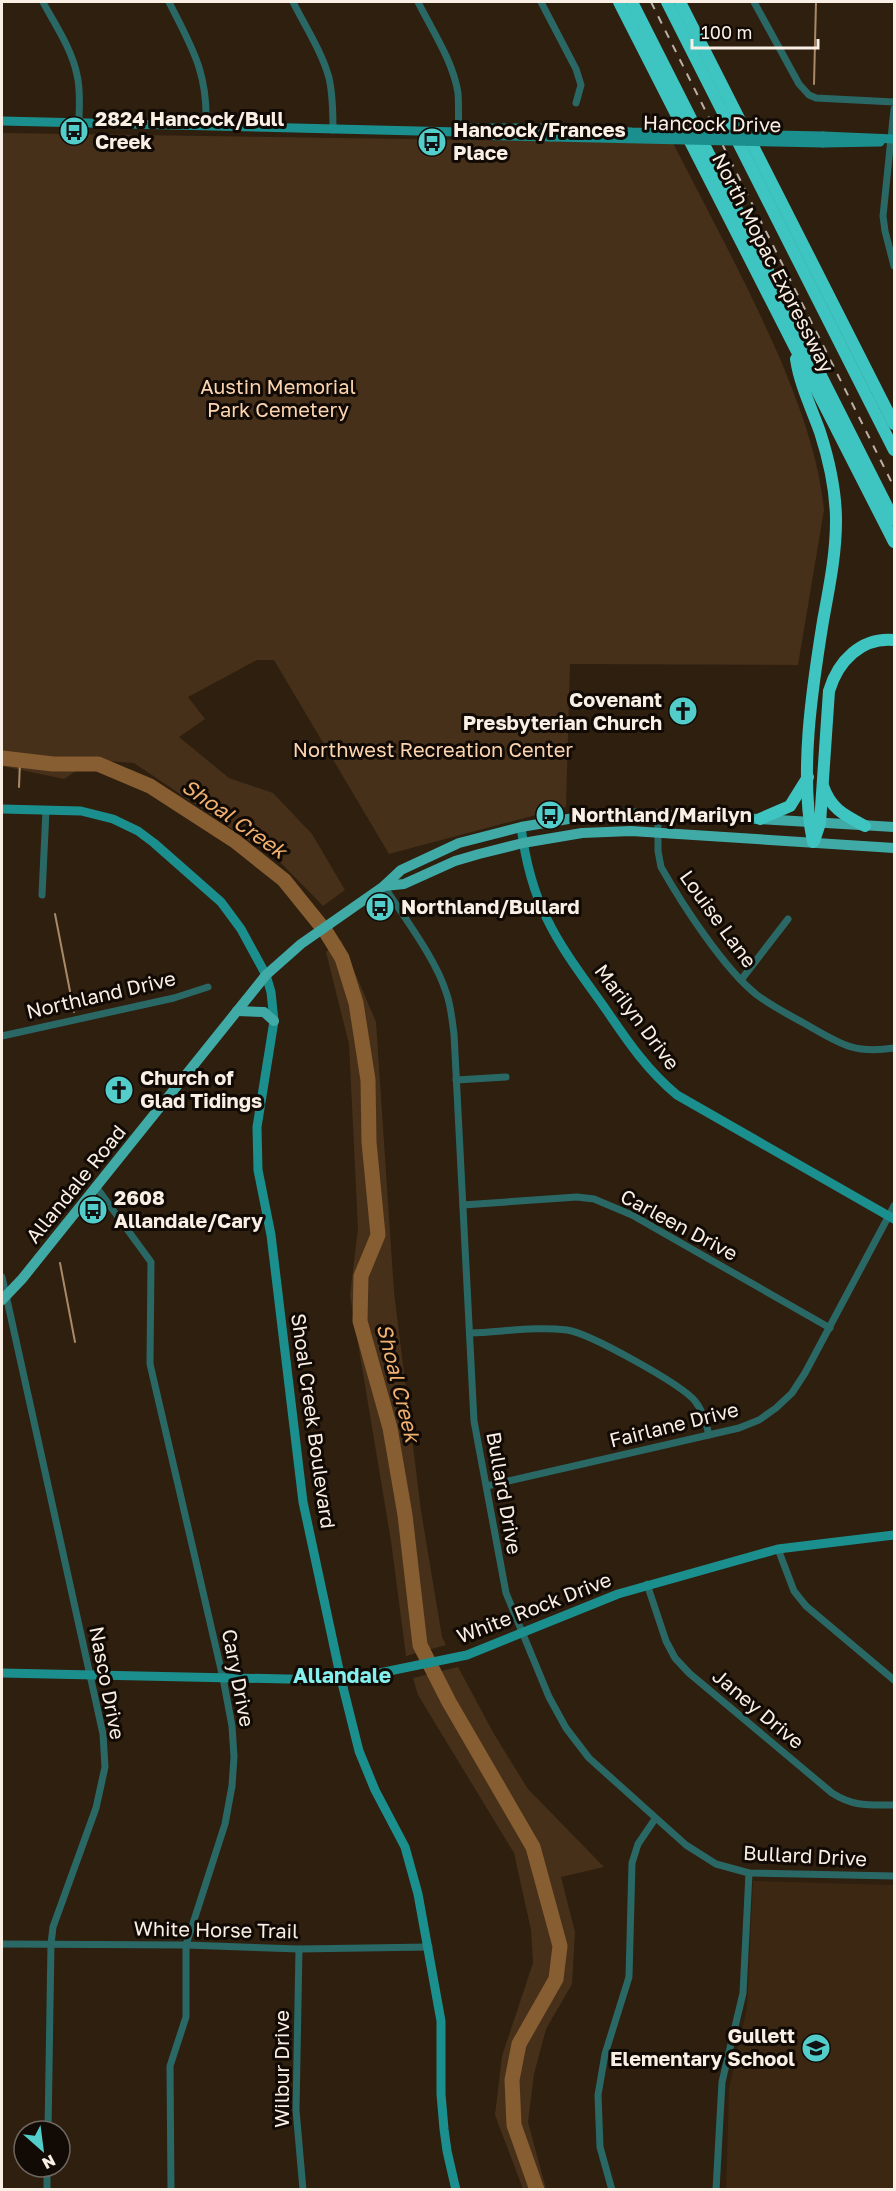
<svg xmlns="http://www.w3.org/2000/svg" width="896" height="2191" font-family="'Golos Text',sans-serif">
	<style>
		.built { fill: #3c2712 }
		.green { fill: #473019 }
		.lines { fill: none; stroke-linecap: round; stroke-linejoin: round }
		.stream { stroke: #aa8968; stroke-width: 2 }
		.river { stroke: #875d32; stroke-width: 15 }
		.street { stroke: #2a6866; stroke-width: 7 }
		.secondary { stroke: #1b8f8d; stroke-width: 9 }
		.primary { stroke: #40aaa7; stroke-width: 10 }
		.highway { stroke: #3fc5c1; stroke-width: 12 }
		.rail { stroke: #bcb0a4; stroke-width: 2; stroke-dasharray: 8 8; stroke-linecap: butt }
		.secondary-bridge { stroke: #1b8f8d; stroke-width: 9 }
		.labels { text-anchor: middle; stroke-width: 6; stroke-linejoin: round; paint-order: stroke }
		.poi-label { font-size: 20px; font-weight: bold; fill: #faefe5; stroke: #110a05; text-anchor: start }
		.street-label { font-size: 20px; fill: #faefe5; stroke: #110a05 }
		.park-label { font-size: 20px; fill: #fcd4af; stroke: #110a05 }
		.water-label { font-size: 21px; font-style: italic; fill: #f1b170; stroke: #110a05 }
		.neighbourhood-label { font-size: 21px; font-weight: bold; fill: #84efec; stroke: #110a05 }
	</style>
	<rect width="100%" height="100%" fill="#2e1f0f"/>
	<!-- built -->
	<polygon class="built" points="753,1881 894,1885 894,2189 726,2190 729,2089 747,2008"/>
	<!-- green -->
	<g class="green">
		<path d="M2 133 673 143C710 215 749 287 781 361 801 410 819 458 824 510L798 665 570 664 566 807 389 854 274 660H257L188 697 205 719 179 737 229 778 273 793 312 834 345 890 323 906 278 860 134 763 93 760 64 779 2 766Z"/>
		<polygon points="341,940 376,1022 394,1292 421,1511 442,1637 446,1645 406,1656 391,1541 350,1295 358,1229 349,1044 326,952"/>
		<polygon points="458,1667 494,1734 528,1789 604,1867 561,1877 575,1932 572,1984 546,2029 534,2074 528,2122 546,2189 523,2189 495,2115 502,2056 533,1963 531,1930 514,1853 418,1695 413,1678"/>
	</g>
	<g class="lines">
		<!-- stream -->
		<g class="stream">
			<polyline points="814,84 816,2"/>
			<polyline points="19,787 20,761"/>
			<polyline points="55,914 74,1012"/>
			<polyline points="60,1263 75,1342"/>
		</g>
		<!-- river -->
		<polyline class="river" points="2,758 53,764 98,764 150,786 235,841 284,880 326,932 342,958 356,1003 368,1080 369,1142 378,1235 361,1276 360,1321 390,1428 405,1515 420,1645 449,1702 533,1847 560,1946 556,1979 519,2044 512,2080 514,2125 537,2190"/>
		<!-- street -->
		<g class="street">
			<path d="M43 2C55 25 72 49 77 75 81 91 79 107 79 122"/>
			<path d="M169 2C192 48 208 72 206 126"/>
			<path d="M293 2C305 26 322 52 329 78 333 95 333 113 333 130"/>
			<path d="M418 2C432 30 453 61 458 93 459 106 458 119 459 132"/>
			<polyline points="541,2 576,69 581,85 576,103"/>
			<polyline points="754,2 799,84 809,95 816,98 894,102"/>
			<polyline points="894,109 883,216 885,231 894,266"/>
			<path d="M658 814V851L661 867C682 904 724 969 757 995 773 1007 791 1016 809 1026 842 1045 855 1054 894 1048"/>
			<path d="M384 886C403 916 436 959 446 992 451 1005 452 1020 454 1034L474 1421 506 1593 549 1697 566 1728 589 1758 686 1845 716 1864 749 1873 894 1876"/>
			<polyline points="42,895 46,810"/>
			<polyline points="741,980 788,919"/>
			<polyline points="2,1036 174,998 208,987"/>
			<polyline points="456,1080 506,1077"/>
			<polyline points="97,1188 151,1262 150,1364 223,1678 232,1726 234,1757 232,1786 225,1824 186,1945 186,2017 170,2066 171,2190"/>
			<polyline points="463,1205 577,1197 594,1199 632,1215 830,1328"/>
			<polyline points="2,1277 103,1734 105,1767 96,1808 53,1927 51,1944 48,2131"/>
			<path d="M470 1333C502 1332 536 1326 567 1330 589 1333 681 1384 695 1401 703 1411 706 1423 709 1435"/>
			<polyline points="487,1486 739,1428 759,1420 776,1408 792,1393 805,1373 894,1206"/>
			<polyline points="778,1549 794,1591 806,1606 894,1680"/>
			<path d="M647 1584 666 1641 675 1658 689 1673 832 1793C854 1807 869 1805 894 1805"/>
			<polyline points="2,1944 186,1945 299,1949 429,1947"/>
			<polyline points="299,1949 296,2110 303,2190"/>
			<polyline points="47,2190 47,2167"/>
			<polyline points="612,2190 600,2147 598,2095 605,2054 629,1977 632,1863 638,1844 655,1819"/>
			<polyline points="716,2190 722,2082 743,1993 749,1873"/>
		</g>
		<!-- secondary -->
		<g class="secondary">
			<polyline points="2,121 459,132 469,135 551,137"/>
			<polyline points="459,132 469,128 550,128"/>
			<polyline points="823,136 894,139"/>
			<polyline points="823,143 880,142"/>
			<polyline points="2,809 81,811 113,819 138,831 154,843 221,902 241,929 266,975 271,992 274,1021 257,1127 258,1170 271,1235 303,1502 341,1679 359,1751 375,1790 405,1847 418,1894 441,2021 441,2094 444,2129 447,2151 456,2190"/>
			<path d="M521 827C525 858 533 891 547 919 563 952 586 981 607 1011 628 1042 648 1071 677 1095L894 1219"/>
			<polyline points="2,1673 331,1680 355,1678 467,1655 618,1594 778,1549 894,1535"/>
		</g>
		<!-- primary -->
		<g class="primary">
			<polyline points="384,886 404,884 455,861 479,854 523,843 582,833 631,831 894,848"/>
			<polyline points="237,1011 264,1012 274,1021"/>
			<polyline points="2,1300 22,1279 266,975 301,944 384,886 401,870 459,843 521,827 586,816 619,813 760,819 894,827"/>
		</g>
		<!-- highway -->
		<g class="highway">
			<polyline points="619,2 894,542"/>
			<polyline points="632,2 894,520"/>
			<polyline points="667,2 894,450"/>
			<polyline points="680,2 894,424"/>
			<path d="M796 359C800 385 811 407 820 432 829 460 836 492 836 521 836 555 829 588 823 621 812 689 799 774 813 842"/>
			<path d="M823 786C831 809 844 815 865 826"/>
			<polyline points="760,819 790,806 808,777"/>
			<path d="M814 841 820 823 829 691C838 661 861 637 894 640"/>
		</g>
		<!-- rail -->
		<polyline class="rail" points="651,2 894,487"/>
		<!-- secondary-bridge -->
		<g class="secondary-bridge">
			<polyline points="550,128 632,132 823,136"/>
			<polyline points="551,137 823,143"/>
		</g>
	</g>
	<!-- icons -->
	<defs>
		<g id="bus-disc" transform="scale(1.5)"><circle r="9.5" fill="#53cdca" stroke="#110a05"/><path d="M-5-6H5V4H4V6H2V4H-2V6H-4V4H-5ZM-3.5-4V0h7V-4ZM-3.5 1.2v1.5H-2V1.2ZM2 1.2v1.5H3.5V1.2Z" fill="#111"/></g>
		<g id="church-disc" transform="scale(1.5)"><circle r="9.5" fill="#53cdca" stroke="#110a05"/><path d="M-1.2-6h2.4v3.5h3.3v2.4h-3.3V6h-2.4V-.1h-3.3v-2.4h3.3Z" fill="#111"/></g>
		<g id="school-disc" transform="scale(1.5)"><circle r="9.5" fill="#53cdca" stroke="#110a05"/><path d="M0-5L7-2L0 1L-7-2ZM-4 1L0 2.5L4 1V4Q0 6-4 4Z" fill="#111"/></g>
	</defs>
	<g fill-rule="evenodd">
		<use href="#bus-disc" x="74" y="131"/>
		<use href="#bus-disc" x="432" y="142"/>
		<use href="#church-disc" x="683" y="711"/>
		<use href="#bus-disc" x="550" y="815"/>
		<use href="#bus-disc" x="380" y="907"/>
		<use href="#church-disc" x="119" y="1090"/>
		<use href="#bus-disc" x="93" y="1210"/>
		<use href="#school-disc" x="816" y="2048"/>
	</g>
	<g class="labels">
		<!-- poi labels -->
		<g class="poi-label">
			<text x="95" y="126">2824 Hancock/Bull<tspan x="95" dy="23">Creek</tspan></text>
			<text x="453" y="137">Hancock/Frances<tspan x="453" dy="23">Place</tspan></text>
			<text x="662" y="707" text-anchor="end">Covenant<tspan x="662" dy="23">Presbyterian Church</tspan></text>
			<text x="571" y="822">Northland/Marilyn</text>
			<text x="401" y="914">Northland/Bullard</text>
			<text x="140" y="1085">Church of<tspan x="140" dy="23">Glad Tidings</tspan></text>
			<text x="114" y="1205">2608<tspan x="114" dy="23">Allandale/Cary</tspan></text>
			<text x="795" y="2043" text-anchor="end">Gullett<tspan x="795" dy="23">Elementary School</tspan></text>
		</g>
		<!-- street labels -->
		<g class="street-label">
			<text transform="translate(712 124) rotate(1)" y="7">Hancock Drive</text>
			<text transform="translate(773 263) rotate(63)" y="7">North Mopac Expressway</text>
			<text transform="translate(718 919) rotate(54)" y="7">Louise Lane</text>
			<text transform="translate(101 995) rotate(-13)" y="7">Northland Drive</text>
			<text transform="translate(637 1017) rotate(53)" y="7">Marilyn Drive</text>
			<text transform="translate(76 1184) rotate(-51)" y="7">Allandale Road</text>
			<text transform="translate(679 1225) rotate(28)" y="7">Carleen Drive</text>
			<text transform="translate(313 1421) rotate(82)" y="7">Shoal Creek Boulevard</text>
			<text transform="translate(674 1425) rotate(-14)" y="7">Fairlane Drive</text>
			<text transform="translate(504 1493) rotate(80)" y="7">Bullard Drive</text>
			<text transform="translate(534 1608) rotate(-21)" y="7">White Rock Drive</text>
			<text transform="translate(238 1678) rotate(79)" y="7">Cary Drive</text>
			<text transform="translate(107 1683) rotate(79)" y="7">Nasco Drive</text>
			<text transform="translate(758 1709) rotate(40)" y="7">Janey Drive</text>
			<text transform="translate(805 1856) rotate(3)" y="7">Bullard Drive</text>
			<text transform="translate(216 1930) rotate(1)" y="7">White Horse Trail</text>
			<text transform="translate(282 2069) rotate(-90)" y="7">Wilbur Drive</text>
		</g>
		<!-- park labels -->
		<g class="park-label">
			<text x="278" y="394">Austin Memorial<tspan x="278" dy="23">Park Cemetery</tspan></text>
			<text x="433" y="757">Northwest Recreation Center</text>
		</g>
		<!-- water labels -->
		<g class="water-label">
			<text transform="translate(234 819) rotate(35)" y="7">Shoal Creek</text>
			<text transform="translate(398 1383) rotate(76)" y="7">Shoal Creek</text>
		</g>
		<!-- neighbourhood labels -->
		<g class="neighbourhood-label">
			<text x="342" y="1683">Allandale</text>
		</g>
	</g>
	<!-- border -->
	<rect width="896" height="2191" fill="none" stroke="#faefe5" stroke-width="6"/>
	<!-- north arrow -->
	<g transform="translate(42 2149) rotate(152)"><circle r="28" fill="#110a05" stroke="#6e665f" stroke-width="1.5"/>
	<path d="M0-4.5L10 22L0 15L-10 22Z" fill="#53cdca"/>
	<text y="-9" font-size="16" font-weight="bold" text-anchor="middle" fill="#faefe5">N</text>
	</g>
	<!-- scale -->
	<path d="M692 39v9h126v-9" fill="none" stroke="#faefe5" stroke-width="3"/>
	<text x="701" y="39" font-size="18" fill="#faefe5" stroke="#110a05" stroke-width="4.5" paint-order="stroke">100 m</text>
</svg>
